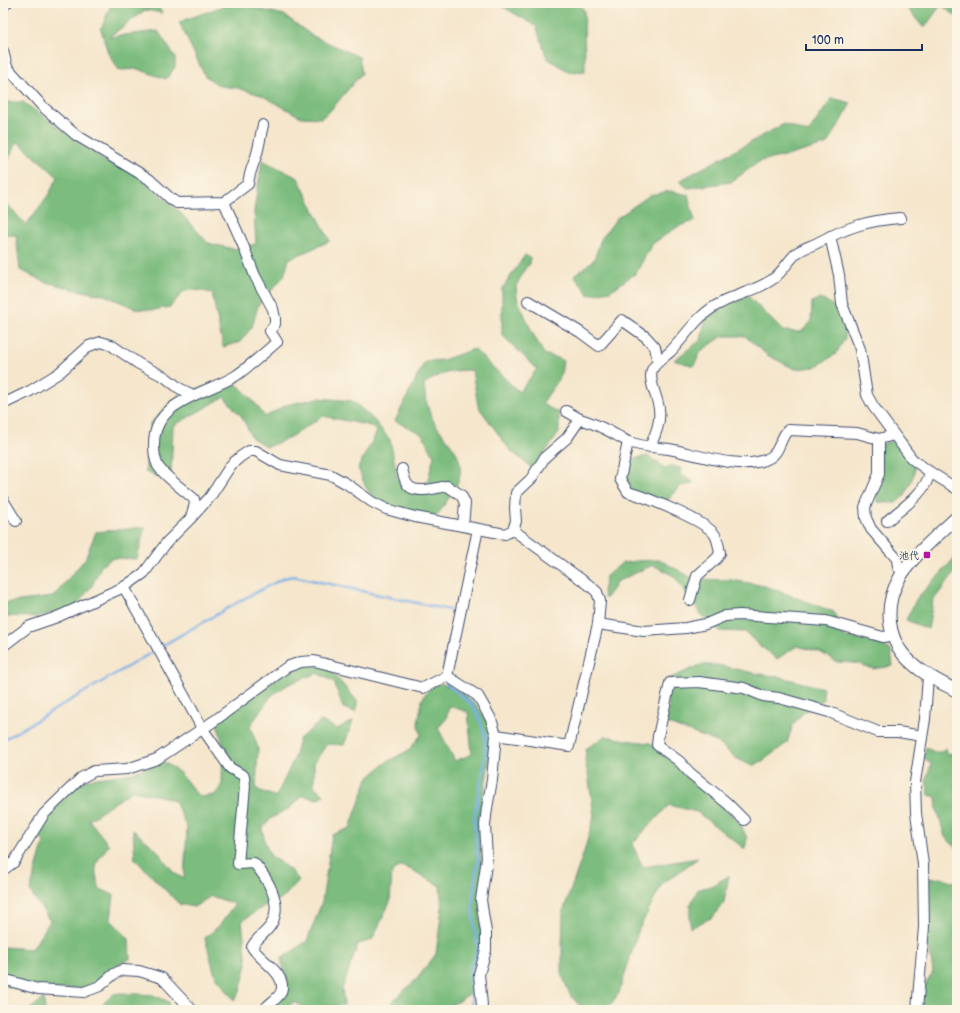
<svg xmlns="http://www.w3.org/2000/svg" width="960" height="1013" font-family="'Balsamiq Sans','Klee One',sans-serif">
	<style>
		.forest { fill: #7bbc7e; stroke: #4b766e; fill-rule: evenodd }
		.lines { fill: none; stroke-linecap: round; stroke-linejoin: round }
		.stream { stroke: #7cb0e9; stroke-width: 2.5 }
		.minor-casing { stroke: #3c4a6e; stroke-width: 12 }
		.major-casing { stroke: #3c4a6e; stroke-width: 14 }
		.minor { stroke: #fff; stroke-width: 10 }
		.major { stroke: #fff; stroke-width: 12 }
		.poi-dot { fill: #b5179e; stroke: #fcf5e5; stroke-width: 1.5 }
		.labels { text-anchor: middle; stroke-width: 4; stroke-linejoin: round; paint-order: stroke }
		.poi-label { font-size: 10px; font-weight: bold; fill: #1b2f5e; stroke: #fcf5e5; text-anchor: end }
	</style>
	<rect width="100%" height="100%" fill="#fcf5e5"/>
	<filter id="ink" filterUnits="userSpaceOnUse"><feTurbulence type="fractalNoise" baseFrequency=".025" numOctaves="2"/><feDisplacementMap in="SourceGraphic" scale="8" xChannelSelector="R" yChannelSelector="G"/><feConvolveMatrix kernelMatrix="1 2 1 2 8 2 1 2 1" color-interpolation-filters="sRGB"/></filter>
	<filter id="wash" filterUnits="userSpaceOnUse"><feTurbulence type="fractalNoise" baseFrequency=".012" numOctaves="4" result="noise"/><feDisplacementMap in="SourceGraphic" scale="16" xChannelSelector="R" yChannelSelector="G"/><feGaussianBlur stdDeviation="0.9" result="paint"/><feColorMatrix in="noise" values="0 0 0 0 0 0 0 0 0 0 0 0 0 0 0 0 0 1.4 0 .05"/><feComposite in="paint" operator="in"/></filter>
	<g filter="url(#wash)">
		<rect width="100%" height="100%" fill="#f5e6cc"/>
		<!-- forest -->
		<g class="forest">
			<polygon points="123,3 156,3 162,13 145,10 109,37 158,31 175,57 175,67 166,79 138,69 119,70 108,53 101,29 111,5"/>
			<polygon points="232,3 284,15 311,35 359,57 362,73 329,112 321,118 301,117 261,95 237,88 220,86 205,76 179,22"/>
			<polygon points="501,3 578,3 584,10 585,71 569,72 547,58 536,26 500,5"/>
			<polygon points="911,3 957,3 957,17 941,5 924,28 907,8"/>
			<polygon points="832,98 851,103 828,144 786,156 760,161 731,182 688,188 679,181 784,124 808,133"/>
			<polygon points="3,102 23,102 74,138 104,161 132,172 174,206 208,243 233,249 256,244 254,211 262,160 298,178 330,241 289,259 284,276 258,306 252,327 240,342 223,347 212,293 197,290 184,291 170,307 154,310 137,309 104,295 77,290 45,282 20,270 16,235 5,235 3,237 3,200 26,225 49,194 58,177 17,141 6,164 3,161"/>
			<polygon points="670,191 688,195 695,221 679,226 652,244 636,273 610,291 589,295 574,275 594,260 601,239 617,218 650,195"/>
			<path d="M525 255 530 258V264L526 267 516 286 517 298 532 332 544 354 563 360 561 375 542 404 559 413V433L533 469 510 450 478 406 472 370C452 370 441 373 424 384 425 396 427 409 433 420 444 440 466 452 459 479 457 487 442 508 437 516L420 515 377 502 366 488 358 468 377 432 371 426 323 416 287 439 267 447 252 438 242 417 224 397 173 426 171 481 145 472 150 423 165 408 184 391 222 384 238 385 255 403 265 417 286 405 318 398 353 401 373 419 390 440 399 484 408 489 427 483 434 456 422 434 395 421 425 361 443 360 474 349 519 392 537 369 502 335V289Z"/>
			<polygon points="744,292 783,331 801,332 811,322 812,302 818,299 828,302 837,309 845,323 845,338 836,354 815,367 795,369 767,355 745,336 723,336 701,351 694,366 674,360 701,340 706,316"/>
			<polygon points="904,439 915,458 914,474 905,495 896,503 877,502 874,452 884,443"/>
			<polygon points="648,456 666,469 672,466 680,468 682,475 692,481 692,484 680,486 667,501 637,493 625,488 624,479 628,462 637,458"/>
			<polygon points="145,527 137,559 112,558 101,566 92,586 75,607 36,617 3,616 3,603 53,597 85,559 96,532"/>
			<polygon points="957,555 957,569 933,601 928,629 906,620 917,598 942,572"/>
			<polygon points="660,560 694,579 732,580 765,586 834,612 843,636 879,643 891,651 893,666 873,669 856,663 837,662 820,652 797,646 777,659 759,645 745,632 720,631 703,617 674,576 653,565 618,581 605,599 603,592 606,576 622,563 637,561"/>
			<path d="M316 663 330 670 357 701 356 712 343 708 334 682 317 673 289 684 271 696 250 726 258 748 256 789 276 797 294 759 299 739 321 721 337 729 353 721 344 745 327 744 314 763V786L324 795 318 799 302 796 291 807 270 819 262 829 265 843 270 855 291 871 299 880 282 899 267 904 242 921 247 964 240 992 234 1000 215 975 205 938 220 925 235 904 211 896 194 907 179 904 135 859 133 830 156 849 174 873 184 879 187 828 175 801 161 796 132 791 89 820 109 845C96 862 92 866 100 889L114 895 111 920 129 939 130 959 114 966 103 979 89 989H42L25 991 3 985V947L32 949 50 921 30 891 44 842 36 834 57 805 84 780 132 773 163 761 180 773 199 797 215 795 222 784 223 745 217 723 287 671Z"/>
			<polygon points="700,665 717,665 754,673 780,677 823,688 823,700 803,713 793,724 787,743 764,760 752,766 736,758 717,742 666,723 669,704 663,689 664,681"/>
			<path d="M440 683 460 691 477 706 494 730 487 775 478 821 482 866 480 921 483 949 475 974 474 991 444 1010H385L399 995 417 979 436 954 442 908 440 886 412 870 401 866 392 871 390 902 372 940 358 944 342 989 344 1005 308 1009 294 1002 282 1010H264L288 983 281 959 307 941 322 902 332 835 350 828 368 778 387 762 409 750 421 735 418 723 422 700 425 694 432 686ZM449 706 468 712 472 754 455 761 438 728 446 719Z"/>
			<polygon points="605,736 632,741 650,743 661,751 696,787 719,802 741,825 747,838 745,849 697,812 669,805 632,844 643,867 698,858 662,884 639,929 619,993 611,1004 602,1010 589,1010 581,1007 570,995 562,975 562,952 563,912 584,852 594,816 588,774 585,761 586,749"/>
			<polygon points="926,747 934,752 942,752 945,748 948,754 957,752 957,775 954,777 957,798 957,848 945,837 937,810 936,797 929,795 926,780 931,764 923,757"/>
			<polygon points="729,876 724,902 713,917 690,928 690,906 698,889 709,887"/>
			<polygon points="941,878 951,882 957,881 957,1010 936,1010 922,1005 923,989 933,972 930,952 927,948 928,879"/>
			<polygon points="121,993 153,995 169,1002 168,1010 89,1010 99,1007 114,994"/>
			<polygon points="44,998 45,1010 29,1010"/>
		</g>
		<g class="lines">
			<!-- stream -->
			<g class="stream">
				<polyline points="160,647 247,597 284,578 293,576 449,610 455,615 443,669 444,672"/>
				<polyline points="446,679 447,684 470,703 478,714 485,735 485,760 474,819 478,860 474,886 472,908 478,949 470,969 472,1010"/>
				<polyline points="3,740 156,650"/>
			</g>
		</g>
	</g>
	<g filter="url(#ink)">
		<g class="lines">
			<!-- minor casing -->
			<g class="minor-casing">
				<g id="minor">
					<polyline points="3,6 7,3"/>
					<path d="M3 51 7 67 43 107 76 135 149 179 171 199 177 203 224 202 248 184C249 176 251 170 254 162 259 151 260 137 263 125"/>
					<path d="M830 236 839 275 842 304 860 349 867 395 873 406 912 459 930 472C926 493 902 508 887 521"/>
					<polyline points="528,301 580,332 599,346 622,320 646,337 655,347 658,361"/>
					<polyline points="3,404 30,391 59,373 89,346 101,342 111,345 139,364 165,377 179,388 193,395"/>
					<polyline points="566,411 580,419"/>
					<polyline points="879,439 879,474 865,507 866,518 871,529 897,559 898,567 903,573"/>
					<path d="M628 442 620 479 628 492C645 497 707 521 715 535 718 540 719 548 720 553L717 558 697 576 690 600"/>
					<path d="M650 447C655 435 661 422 659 409 658 397 648 382 652 370 655 362 665 357 671 351 687 334 699 313 721 303 738 294 758 290 773 279 783 272 788 260 798 252 804 248 811 246 817 243 846 228 868 220 901 218"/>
					<path d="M402 469C403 473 404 478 406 482 412 496 435 488 447 486L461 495 465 503 463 526"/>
					<polyline points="930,472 957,489"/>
					<polyline points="3,500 16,521"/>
					<path d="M191 517 195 504 194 499C184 490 164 476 158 466 155 460 154 452 154 445 153 400 207 394 237 375 251 365 264 353 277 342L270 331 275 324V318L273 309 255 276 241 240 224 202"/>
					<path d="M124 587 202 728 230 768 244 776 245 786 238 864 254 863C267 878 283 903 272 923 267 933 257 937 252 947 259 960 288 974 281 992 278 999 269 1003 264 1010"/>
					<polyline points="598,624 644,631 686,628 706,624 725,616 740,615 826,621 883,637 893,636"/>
					<path d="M3 646 28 627 57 617 124 587 144 573 167 542 191 518 210 497 231 465 240 457 249 451H256L280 465 331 475 347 484 372 502 386 509 415 517 505 534 513 530 516 521 515 508 516 493 531 479 545 457 567 438 580 419C593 423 604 428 616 435 621 437 625 441 629 442 642 447 655 447 669 449 696 454 742 471 767 459 780 454 779 439 788 430L857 433 879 439 894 435"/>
					<polyline points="447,676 478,696 491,719 496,735 492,780 487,808 485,825 487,858 481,900 486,932 486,950 479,974 482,1005"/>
					<polyline points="447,676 478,529"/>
					<polyline points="496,735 569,746 598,624 600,601 597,592 589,585 513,530"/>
					<polyline points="744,820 727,803 690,773 679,761 657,745 658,736 670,683 699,682 744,688 763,696 779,698 829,712 878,732 898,732 922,736"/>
					<polyline points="3,870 14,862 44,814 81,778 94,771 127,769 157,759 214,721 287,667 301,662 314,661 423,688 447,676"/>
					<polyline points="3,979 38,989 84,992 100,986 114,974 122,970 139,971 162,978 192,1010"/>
					<polyline points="917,1010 924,927 923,864 916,813 915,782 925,719 928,676"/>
				</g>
			</g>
			<!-- major casing -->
			<g class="major-casing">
				<path id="major" d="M957 517C937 536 913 555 899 579 883 607 887 643 913 664 926 676 942 683 957 691"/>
			</g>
			<!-- minor -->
			<use href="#minor" class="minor"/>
			<!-- major -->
			<use href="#major" class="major"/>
		</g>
	</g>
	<!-- markers -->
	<rect class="poi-dot" x="923" y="551" width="8" height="8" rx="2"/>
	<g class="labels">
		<!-- poi labels -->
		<g class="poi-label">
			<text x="919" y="559">池代</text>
		</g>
	</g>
	<!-- margin -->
	<rect width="960" height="1013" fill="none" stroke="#fcf5e5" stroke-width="16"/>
	<!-- scale -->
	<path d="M806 44v6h116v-6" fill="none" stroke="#1b2f5e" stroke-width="2"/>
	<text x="812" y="44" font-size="12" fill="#1b2f5e" stroke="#fcf5e5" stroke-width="3" paint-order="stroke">100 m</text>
</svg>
